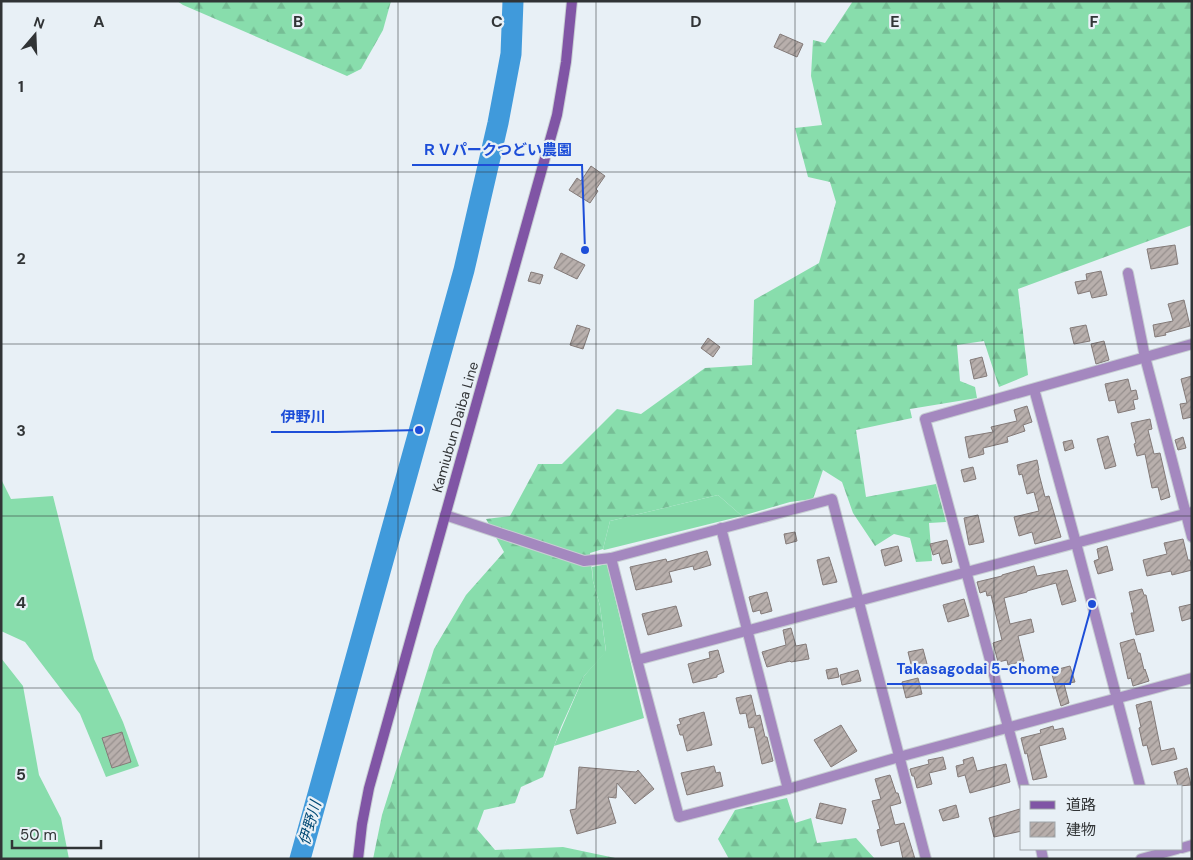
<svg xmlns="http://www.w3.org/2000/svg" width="1193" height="860" font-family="'DM Sans','Noto Sans JP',sans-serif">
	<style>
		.grass { fill: #88ddac }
		.forest { fill: url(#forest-firs) }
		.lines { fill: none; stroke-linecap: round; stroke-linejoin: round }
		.river { stroke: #409adb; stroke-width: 21 }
		.building { fill: url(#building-hatch); stroke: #837a78 }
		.street-casing { stroke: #c7ced3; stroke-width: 12 }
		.secondary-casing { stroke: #c7ced3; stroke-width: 12 }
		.street { stroke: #a488bf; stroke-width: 10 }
		.secondary { stroke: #8055a5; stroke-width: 10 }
		.grid { fill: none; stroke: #313436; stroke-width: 1; stroke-opacity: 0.55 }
		.labels { text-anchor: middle; stroke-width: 4.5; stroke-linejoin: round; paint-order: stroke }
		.street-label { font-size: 14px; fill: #313436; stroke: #e8f0f6 }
		.water-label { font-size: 15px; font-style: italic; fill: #034a75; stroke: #e8f0f6 }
		.grid-label { font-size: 16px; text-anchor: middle; font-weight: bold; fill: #313436; stroke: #e8f0f6; stroke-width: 4.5; stroke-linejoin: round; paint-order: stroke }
		.leader { fill: none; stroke: #1d4ed8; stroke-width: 2 }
		.callout-dot { fill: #1d4ed8; stroke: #e8f0f6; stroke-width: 2 }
		.callout-label { font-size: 15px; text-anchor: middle; font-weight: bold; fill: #1d4ed8; stroke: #e8f0f6; stroke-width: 4.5; stroke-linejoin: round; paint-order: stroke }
	</style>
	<defs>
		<pattern id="forest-firs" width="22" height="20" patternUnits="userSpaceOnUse" patternTransform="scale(1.25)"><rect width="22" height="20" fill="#88ddac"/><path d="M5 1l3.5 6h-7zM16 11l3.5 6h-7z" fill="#76be95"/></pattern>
		<pattern id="building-hatch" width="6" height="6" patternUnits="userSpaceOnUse" patternTransform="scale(1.25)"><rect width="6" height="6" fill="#b8afac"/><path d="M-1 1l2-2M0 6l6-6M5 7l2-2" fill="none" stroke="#968f8d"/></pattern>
	</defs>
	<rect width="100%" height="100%" fill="#e8f0f6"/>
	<!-- grass -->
	<g class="grass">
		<polygon points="1,479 11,499 53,496 94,659 123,722 139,766 106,777 80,714 25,642 1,631"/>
		<polygon points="718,495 742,516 604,550 603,549 610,521"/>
		<polygon points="607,564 644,718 554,746 584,676 606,651 600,606 593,581 592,567"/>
		<polygon points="1,658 23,686 39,775 61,818 69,859 1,859"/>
	</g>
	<!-- forest -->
	<g class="forest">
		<polygon points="177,1 391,1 383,30 361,69 347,76 183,5"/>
		<polygon points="853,1 1192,1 1192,225 1018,289 1028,375 999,387 984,341 957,345 960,381 975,387 977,398 910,409 912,418 856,430 866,497 936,484 946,522 929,523 932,561 916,562 910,538 894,534 875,546 853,513 842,482 823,470 813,499 790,502 742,516 718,495 610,521 603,549 590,553 593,581 600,606 606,652 584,676 561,727 543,777 521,787 515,803 484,810 477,829 495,850 563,847 620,859 373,859 382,815 434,649 466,595 504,552 486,519 510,516 538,464 562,464 617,409 641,414 705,368 752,365 754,300 819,263 836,202 830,182 808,177 795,128 822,125 811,76 813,40 825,43"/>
		<polygon points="787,798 795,823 811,818 817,843 856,838 875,859 729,859 718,839 735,810"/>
	</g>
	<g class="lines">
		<!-- river -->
		<polyline class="river" points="300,859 464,270 498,123 511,54 513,1"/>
	</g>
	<!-- building -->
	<g class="building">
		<polygon points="780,34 803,44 797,57 774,47"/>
		<polygon points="591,166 605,176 596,189 598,191 590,203 569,190 577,178 581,181"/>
		<polygon points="1175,245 1178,264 1151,269 1147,249"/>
		<polygon points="561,253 585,265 577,279 554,268"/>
		<polygon points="1101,271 1107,295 1092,298 1090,291 1078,294 1075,282 1087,280 1086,274"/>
		<polygon points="531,272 543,275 540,284 528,281"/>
		<polygon points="1184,300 1190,326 1165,333 1166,335 1155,337 1153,325 1173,321 1168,304"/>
		<polygon points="577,325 590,329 583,349 570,345"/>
		<polygon points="1086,325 1090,341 1074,344 1070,328"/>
		<polygon points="708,338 720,347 713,357 701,348"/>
		<polygon points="1104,341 1109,360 1096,364 1091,344"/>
		<polygon points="982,357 987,376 974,379 970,360"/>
		<polygon points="1192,376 1192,417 1183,419 1180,404 1187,403 1181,379"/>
		<polygon points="1128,379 1131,391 1136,390 1138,399 1133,400 1135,409 1118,413 1115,400 1109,401 1105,384"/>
		<polygon points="1027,406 1032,422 1023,425 1025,431 1007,437 1008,442 983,448 984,454 969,458 965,437 993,432 991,427 1017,421 1014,410"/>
		<polygon points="1150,419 1152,429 1148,430 1154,454 1160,453 1170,497 1161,500 1158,487 1152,488 1145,454 1137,456 1134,444 1136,443 1131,423"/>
		<polygon points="1108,436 1116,466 1105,469 1097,439"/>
		<polygon points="1183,437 1186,448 1178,450 1175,440"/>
		<polygon points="1072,440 1074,448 1065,451 1063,442"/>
		<polygon points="1037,460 1039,470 1038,470 1045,497 1049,496 1061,537 1035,544 1032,532 1019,536 1014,517 1039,511 1034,492 1027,494 1022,474 1019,475 1017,465"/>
		<polygon points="973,467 976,479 964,482 961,470"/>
		<polygon points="978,515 984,542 969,545 964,518"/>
		<polygon points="795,532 797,541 786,544 784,534"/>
		<polygon points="1183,539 1188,560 1190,560 1192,570 1172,575 1171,571 1147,576 1143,560 1167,554 1164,543"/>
		<polygon points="947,540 952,562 942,564 939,553 933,555 930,544"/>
		<polygon points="898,546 902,561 885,566 881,550"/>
		<polygon points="1107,546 1113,570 1098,574 1094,561 1099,559 1097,549"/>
		<polygon points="707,551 711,565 694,570 693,566 669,572 672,582 636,590 630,567 666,559 667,562"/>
		<polygon points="829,557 837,582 823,585 817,560"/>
		<polygon points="1034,566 1037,576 1067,570 1076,601 1062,605 1056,583 1027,591 1027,592 1004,598 1010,624 1031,619 1034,632 1018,636 1024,661 1008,665 1007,660 998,662 993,643 1002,640 991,595 987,596 986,591 980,593 977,582 1002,576 1002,575"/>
		<polygon points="1142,589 1144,595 1146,595 1154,631 1136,635 1131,613 1134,613 1129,592"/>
		<polygon points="767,592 772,611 761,614 760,610 753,612 749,597"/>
		<polygon points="964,599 969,616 948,622 943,605"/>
		<polygon points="1192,604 1192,618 1182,621 1179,607"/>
		<polygon points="676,606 682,626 648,635 642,614"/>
		<polygon points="791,628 796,646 806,644 809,659 791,662 790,661 767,667 762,652 786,645 783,630"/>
		<polygon points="1134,639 1138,653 1140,653 1144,670 1145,669 1149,681 1133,686 1131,678 1128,679 1120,643"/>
		<polygon points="923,649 927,664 912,668 908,652"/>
		<polygon points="718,650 724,672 717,675 717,677 693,683 688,664 710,658 709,652"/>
		<polygon points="1070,666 1075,682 1064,684 1069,703 1061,706 1051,671"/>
		<polygon points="837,668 839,677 828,679 826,670"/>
		<polygon points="858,670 861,681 842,685 840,675"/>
		<polygon points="918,678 922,694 906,698 902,682"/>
		<polygon points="751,695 756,716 760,715 765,737 767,737 773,761 762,764 754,727 749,728 746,713 740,714 736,698"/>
		<polygon points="1151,701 1161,751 1174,748 1177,759 1152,765 1147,745 1143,746 1139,728 1141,727 1136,705"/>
		<polygon points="704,712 712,745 687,751 683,735 680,735 677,725 681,724 679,719"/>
		<polygon points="841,725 857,751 831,767 814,740"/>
		<polygon points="1053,726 1054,730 1063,728 1066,739 1039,746 1047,777 1033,780 1027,753 1025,754 1021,738 1041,733 1040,730"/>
		<polygon points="122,732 131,762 112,768 102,738"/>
		<polygon points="943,757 946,769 929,773 932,784 917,788 914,776 912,776 910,769 929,764 928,760"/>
		<polygon points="973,757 977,771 1006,764 1010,782 970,793 965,775 958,777 956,766 964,764 963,760"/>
		<polygon points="714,766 716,773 720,772 723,786 687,795 681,773"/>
		<polygon points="579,767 636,772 638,770 654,789 635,804 617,783 616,798 608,797 616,823 577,834 570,810 576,809"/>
		<polygon points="1187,768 1191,785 1178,786 1174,772"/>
		<polygon points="890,775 896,793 898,793 901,803 890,806 895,825 904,823 915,859 903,859 899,841 881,846 877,830 880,829 872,801 881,799 875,779"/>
		<polygon points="820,803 846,809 842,824 816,818"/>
		<polygon points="956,805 959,817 943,821 939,810"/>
		<polygon points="1020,809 1022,818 1022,831 994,837 989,818"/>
	</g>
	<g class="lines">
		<!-- street casing -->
		<g class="street-casing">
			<g id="street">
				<polyline points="1128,273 1145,357 1192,537"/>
				<polyline points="1034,389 1076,543 1140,786"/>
				<polyline points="445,515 584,561 611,558 832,499 926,859"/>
				<polyline points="721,528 788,789"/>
				<polyline points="611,558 637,660 679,817 788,789 899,757 1192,678"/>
				<polyline points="637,660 1192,512"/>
				<polyline points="1024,786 925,419 1192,344"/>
				<polyline points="1182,848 1192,845"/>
				<polyline points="1041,849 1043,859"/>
				<polyline points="1141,859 1177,849"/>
			</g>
		</g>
		<!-- secondary casing -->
		<g class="secondary-casing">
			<polyline id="secondary" points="358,859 362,824 369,788 557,115 566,62 572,1"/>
		</g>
		<!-- street -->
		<use href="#street" class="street"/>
		<!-- secondary -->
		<use href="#secondary" class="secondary"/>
	</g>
	<!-- grid -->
	<path class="grid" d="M199 1V859M398 1V859M596 1V859M795 1V859M994 1V859M1 172H1192M1 344H1192M1 516H1192M1 688H1192"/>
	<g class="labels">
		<!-- street labels -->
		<g class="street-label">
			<text transform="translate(455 427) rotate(-74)" y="5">Kamiubun Daiba Line</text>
		</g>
		<!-- water labels -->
		<g class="water-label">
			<text transform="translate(310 823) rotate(-74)" y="5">伊野川</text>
		</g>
	</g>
	<g class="grid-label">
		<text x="99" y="27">A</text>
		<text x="298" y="27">B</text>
		<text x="497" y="27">C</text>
		<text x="696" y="27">D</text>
		<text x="895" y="27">E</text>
		<text x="1094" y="27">F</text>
		<text x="21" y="92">1</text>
		<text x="21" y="264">2</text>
		<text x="21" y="436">3</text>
		<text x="21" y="608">4</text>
		<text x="21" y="780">5</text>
	</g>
	<!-- callouts -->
	<path class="leader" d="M585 250L582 165H412M419 430L336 432H271M1092 604L1070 684H887"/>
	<g class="callout-dot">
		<circle cx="585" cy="250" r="5"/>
		<circle cx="419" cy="430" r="5"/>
		<circle cx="1092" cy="604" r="5"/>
	</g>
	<g class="callout-label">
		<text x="497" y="155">ＲＶパークつどい農園</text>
		<text x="303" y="422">伊野川</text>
		<text x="978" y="674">Takasagodai 5-chome</text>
	</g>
	<!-- border -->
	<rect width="1193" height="860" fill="none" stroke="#313436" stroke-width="5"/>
	<!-- legend -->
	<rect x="1020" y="785" width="162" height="65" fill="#e8f0f6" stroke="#9fa5a9"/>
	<rect x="1030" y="801" width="25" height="8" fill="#8055a5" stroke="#9fa5a9"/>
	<text x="1066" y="810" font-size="15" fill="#313436">道路</text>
	<rect x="1030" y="822" width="25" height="15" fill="url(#building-hatch)" stroke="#9fa5a9"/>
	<text x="1066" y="835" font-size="15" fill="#313436">建物</text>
	<!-- north arrow -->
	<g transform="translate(35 35) rotate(19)" stroke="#e8f0f6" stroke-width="4" paint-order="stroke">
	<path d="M0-4L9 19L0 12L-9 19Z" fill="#313436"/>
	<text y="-8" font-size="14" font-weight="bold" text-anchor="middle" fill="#313436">N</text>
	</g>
	<!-- scale -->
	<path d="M12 840v8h89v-8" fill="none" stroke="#313436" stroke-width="2.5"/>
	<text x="20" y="840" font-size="15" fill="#313436" stroke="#e8f0f6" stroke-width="4" paint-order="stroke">50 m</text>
</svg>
